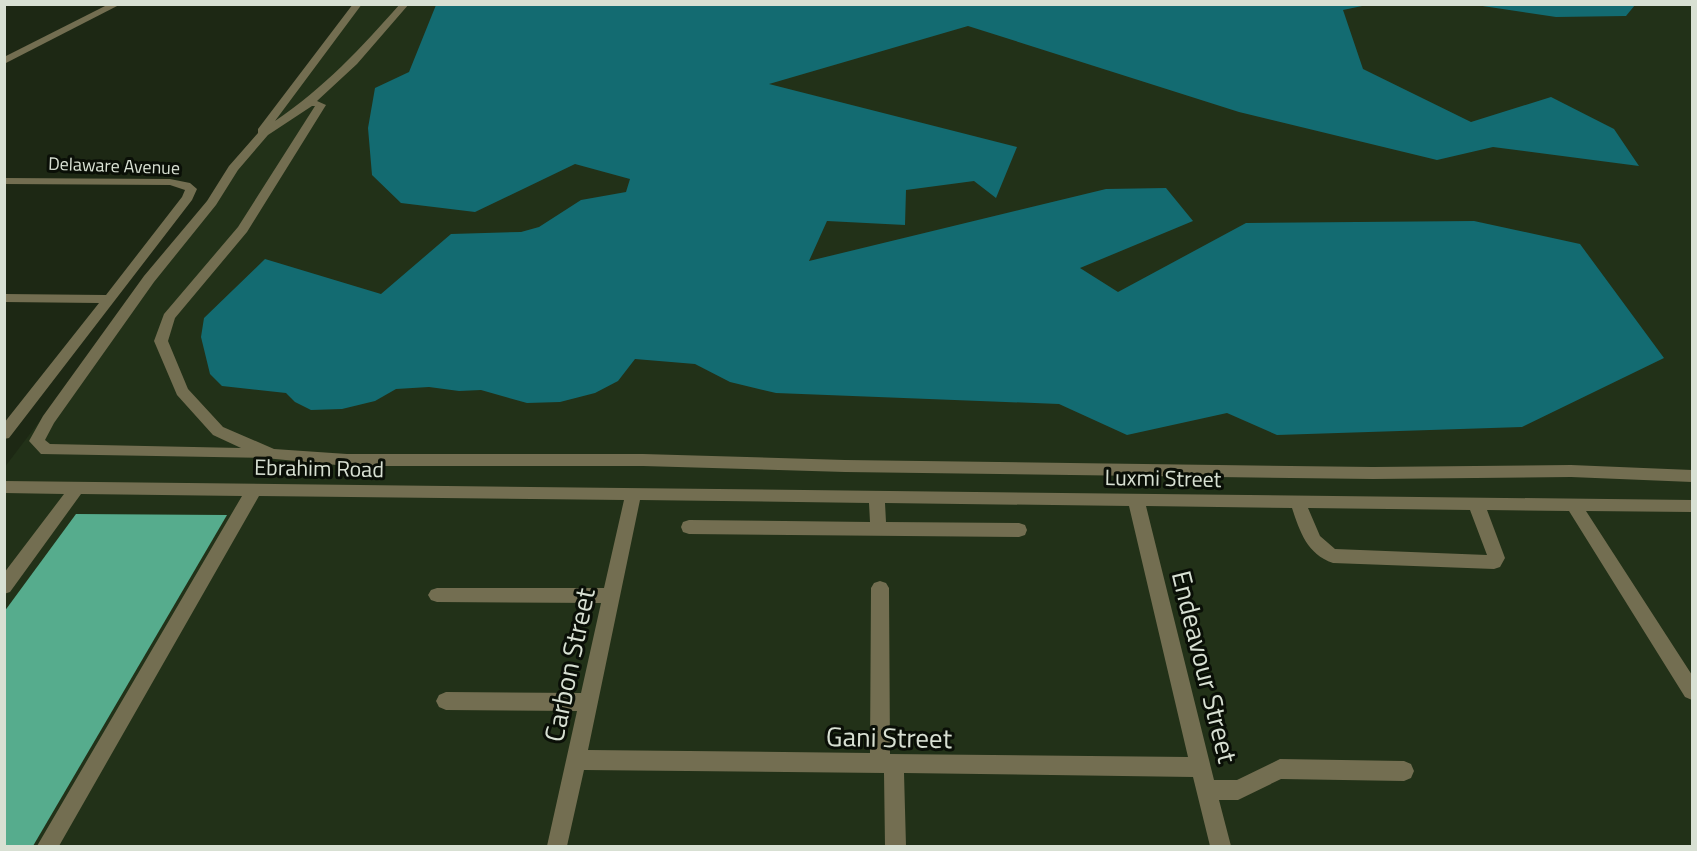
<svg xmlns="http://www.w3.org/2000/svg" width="1697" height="851" font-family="'Titillium Web',sans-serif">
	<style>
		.built { fill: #223118 }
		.water { fill: #136b71 }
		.building { fill: #56ac8d }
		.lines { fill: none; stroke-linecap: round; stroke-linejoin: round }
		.minor { fill: #736e51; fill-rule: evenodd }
		.labels { text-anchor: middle; stroke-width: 6; stroke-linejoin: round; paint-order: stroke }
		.far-street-label { font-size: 18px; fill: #d8e0d3; stroke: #0a0f07 }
		.street-label { font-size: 22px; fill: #d8e0d3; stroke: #0a0f07 }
		.near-street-label { font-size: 27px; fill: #d8e0d3; stroke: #0a0f07 }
	</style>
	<rect width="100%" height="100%" fill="#1d2814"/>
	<!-- built -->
	<polygon class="built" points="356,5 1692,5 1692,846 5,846 4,468"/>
	<!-- water -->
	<g class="water">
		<polygon points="1367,5 1343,10 1363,69 1471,122 1551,97 1614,129 1639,166 1493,147 1437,160 1239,112 968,26 769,84 1017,147 996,198 974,181 906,190 905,225 827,221 809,261 1106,189 1166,188 1193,221 1080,268 1118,292 1246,223 1474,221 1580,244 1664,358 1522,427 1277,435 1227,413 1127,435 1059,404 776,393 730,382 695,364 635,359 618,381 595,393 560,402 527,403 481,390 459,391 429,387 396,389 375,401 342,409 311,410 295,402 286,393 222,386 210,374 201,337 204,318 265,259 381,294 451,234 521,232 539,227 581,200 626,192 630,179 575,164 475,212 401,203 372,175 368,128 375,88 409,72 436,5"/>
		<polygon points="1476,5 1635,4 1635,5 1626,16 1556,17"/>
	</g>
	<!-- building -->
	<polygon class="building" points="76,514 227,515 33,846 4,846 4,612"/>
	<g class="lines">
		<!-- minor -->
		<g class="minor">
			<polygon points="109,4 121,4 4,64 4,57"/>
			<path d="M353 4H362L275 121C324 88 361 48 400 4H409L357 64 317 101 326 105 247 232 175 318 168 341 188 389 223 427 274 449 347 454H643L845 460 1373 467 1571 465 1692 470V482L1571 477 1373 479 845 472 643 466H347L265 458 41 454 29 441 43 416 144 276 207 201 229 166 258 133V129ZM312 106H315L238 227 164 314 154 341 177 395 213 435 241 448 50 444 45 440 54 423 154 282 216 205 238 170 268 135Z"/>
			<polygon points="4,178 170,179 190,183 197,189 192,200 9,438 4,439 4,423 99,303 4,302 4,294 106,295 182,197 185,190 170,185 4,184"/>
			<path d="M4 481 1692 500V512L1586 511 1692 675V700L1685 697 1569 511 1487 510 1505 558 1500 567 1494 569 1333 563C1307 554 1300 532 1292 508L1146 506 1214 780H1237L1280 759 1404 761 1411 764 1414 771 1411 778 1404 781 1281 779 1238 800H1219L1231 846H1210L1193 777 904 773 906 846H885L884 773 584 770 567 846H547L577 711 446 710 439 707 436 701 439 695 446 692 581 693 601 603 437 602 431 600 428 595 431 590 437 588H604L624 500 259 496 59 846H37L242 496 81 494 10 592 4 594V573L64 494 4 493ZM640 500 869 503 870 522 689 520 683 522 681 527 683 532 689 534 1019 537 1025 535 1027 530 1025 525 1019 523 886 522 885 503 1129 506 1188 757 890 754 889 588 886 583 880 581 874 583 871 588 870 753 588 750ZM1308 508 1470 510 1487 555 1335 549 1320 536Z"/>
		</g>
	</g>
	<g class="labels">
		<!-- far-street labels -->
		<g class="far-street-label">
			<text transform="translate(114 166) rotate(2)" y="6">Delaware Avenue</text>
		</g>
		<!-- street labels -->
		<g class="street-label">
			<text transform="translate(319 468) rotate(1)" y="8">Ebrahim Road</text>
			<text transform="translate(1163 478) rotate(1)" y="8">Luxmi Street</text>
		</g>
		<!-- near-street labels -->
		<g class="near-street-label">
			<text transform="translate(570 665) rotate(-78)" y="9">Carbon Street</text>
			<text transform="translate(1204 667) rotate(76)" y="9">Endeavour Street</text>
			<text transform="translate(889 738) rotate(1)" y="9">Gani Street</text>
		</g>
	</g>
	<!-- border -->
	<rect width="1697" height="851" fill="none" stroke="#d8e0d3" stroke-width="12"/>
</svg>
